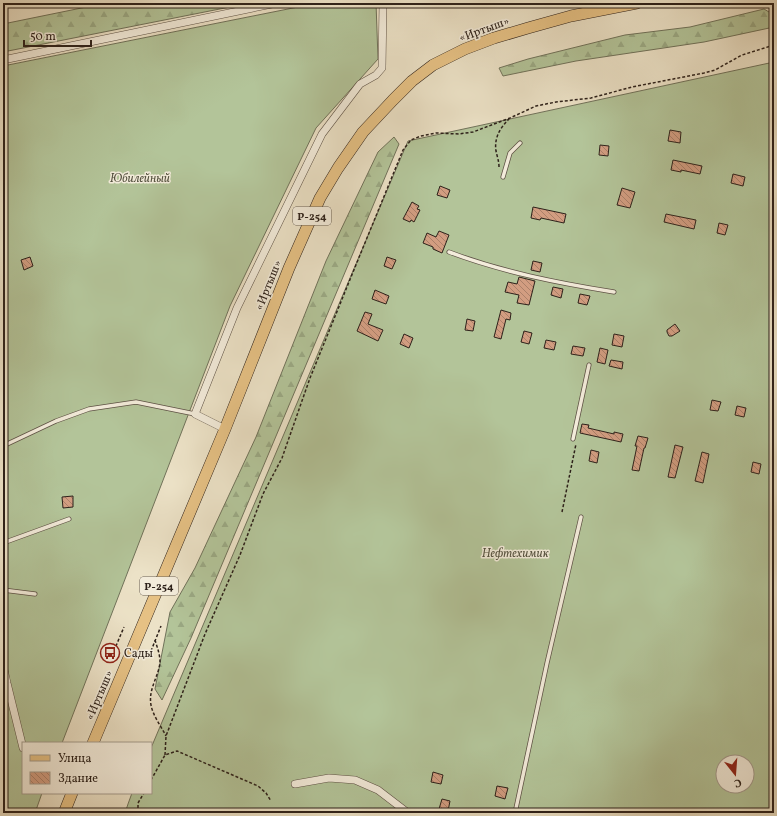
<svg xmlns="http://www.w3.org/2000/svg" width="777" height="816" font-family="Vollkorn,serif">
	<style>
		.forest { fill: url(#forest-firs); stroke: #70725a }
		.garden { fill: #b3c499; stroke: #70725a; fill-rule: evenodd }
		.building { fill: url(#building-back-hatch); stroke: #2d211a }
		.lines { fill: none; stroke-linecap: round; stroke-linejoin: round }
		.service-casing { stroke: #5d5145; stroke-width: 5 }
		.minor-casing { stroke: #5d5145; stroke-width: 8 }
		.primary-casing { stroke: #2d211a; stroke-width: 12 }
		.path { stroke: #2d211a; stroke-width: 1.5; stroke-dasharray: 3 2; stroke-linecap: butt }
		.service { stroke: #f3ecdb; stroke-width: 3.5 }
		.minor { stroke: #f3ecdb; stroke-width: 7 }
		.primary { stroke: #e6c184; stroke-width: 11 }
		.labels { text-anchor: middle; stroke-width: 3; stroke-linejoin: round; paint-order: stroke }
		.shield { fill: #f3ecdb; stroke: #685e54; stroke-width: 1 }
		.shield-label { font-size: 11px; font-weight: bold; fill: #2d211a }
		.street-label { font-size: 12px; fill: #2d211a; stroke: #f3ecdb }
		.park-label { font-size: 12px; font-style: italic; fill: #555240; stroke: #f3ecdb }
		.poi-label { font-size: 12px; fill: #2d211a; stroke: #f3ecdb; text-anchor: start }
	</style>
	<defs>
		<pattern id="forest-firs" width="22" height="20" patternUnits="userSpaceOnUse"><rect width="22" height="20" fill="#b3c499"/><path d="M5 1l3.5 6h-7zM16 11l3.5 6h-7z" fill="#9aa883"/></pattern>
		<pattern id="building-back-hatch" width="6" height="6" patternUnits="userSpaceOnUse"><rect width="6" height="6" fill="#d29d81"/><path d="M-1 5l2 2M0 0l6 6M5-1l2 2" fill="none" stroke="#ab8069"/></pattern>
	</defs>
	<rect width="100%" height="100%" fill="#ece2c7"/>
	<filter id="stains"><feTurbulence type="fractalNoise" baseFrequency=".005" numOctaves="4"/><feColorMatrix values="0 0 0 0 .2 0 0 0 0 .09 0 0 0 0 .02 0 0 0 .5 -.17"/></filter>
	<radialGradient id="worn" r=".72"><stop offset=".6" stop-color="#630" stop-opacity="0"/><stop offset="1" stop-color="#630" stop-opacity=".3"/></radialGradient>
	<!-- forest -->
	<g class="forest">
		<polygon points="106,3 250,3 3,52 3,24"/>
		<polygon points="764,9 774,15 774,27 704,42 576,61 503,76 499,68 528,59 625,35 690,27"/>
		<polygon points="394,137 399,144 191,638 162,700 155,689 170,612 195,568 256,437 326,261 378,152"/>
	</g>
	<!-- garden -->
	<g class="garden">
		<polygon points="318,3 376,3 378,59 316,128 230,306 62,743 23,743 23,793 42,793 35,813 3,813 3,66"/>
		<path d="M774 62V813H125L128 804 132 793H151V748L408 141ZM723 762H747V786H723Z"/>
	</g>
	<!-- building -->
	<g class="building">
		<polygon points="670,130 681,132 680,143 668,141"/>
		<polygon points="600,145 609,146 608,156 599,155"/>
		<polygon points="673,160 702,166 700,174 681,170 681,172 671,170"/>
		<polygon points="733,174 745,177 743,186 731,183"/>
		<polygon points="440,186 450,190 447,198 437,195"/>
		<polygon points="622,188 635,192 630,208 617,205"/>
		<polygon points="412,202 419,206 417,209 420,210 414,222 411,220 410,222 403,219"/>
		<polygon points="533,207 566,214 564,223 541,218 540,220 531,218"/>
		<polygon points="666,214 696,220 694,229 664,222"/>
		<polygon points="719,223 728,225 725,235 717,233"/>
		<polygon points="439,231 449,235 442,253 433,249 433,247 423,243 427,233 436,237"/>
		<polygon points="30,257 33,266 24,270 21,260"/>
		<polygon points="387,257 396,260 392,269 384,266"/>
		<polygon points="533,261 542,263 540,272 531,270"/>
		<polygon points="519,277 535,281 529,305 517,303 519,295 505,292 508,282 517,284"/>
		<polygon points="553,287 563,289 561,298 551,295"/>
		<polygon points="375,290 389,296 386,304 372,299"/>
		<polygon points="580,294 590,296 587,305 578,303"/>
		<polygon points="501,310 511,313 510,320 506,319 501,339 494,337"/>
		<polygon points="365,312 372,314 368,324 383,330 378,341 357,331"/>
		<polygon points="467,319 475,321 473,331 465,330"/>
		<polygon points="675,324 680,331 672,336 669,336 667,332 667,330"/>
		<polygon points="524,331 532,333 529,344 521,342"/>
		<polygon points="404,334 413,338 409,348 400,344"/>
		<polygon points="614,334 624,336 622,347 612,345"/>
		<polygon points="546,340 556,342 554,350 544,348"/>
		<polygon points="573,346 585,348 583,356 571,354"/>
		<polygon points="600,348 608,350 605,364 597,362"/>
		<polygon points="611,360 623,362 622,369 609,366"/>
		<polygon points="712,400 721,402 718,411 710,410"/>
		<polygon points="737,406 746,408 744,417 735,415"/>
		<polygon points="582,424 589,425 588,428 614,434 614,432 623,434 621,442 580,433"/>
		<polygon points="638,436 648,438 645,448 644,448 639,471 632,470 637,446 635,446"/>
		<polygon points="675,445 683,447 675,478 668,477"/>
		<polygon points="591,450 599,452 597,463 589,461"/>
		<polygon points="702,452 709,454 703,483 695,481"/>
		<polygon points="753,462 761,464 759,474 751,472"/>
		<polygon points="73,496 73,507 63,508 62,497"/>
		<polygon points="433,772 443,775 441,784 431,782"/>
		<polygon points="497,786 508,788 505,799 495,796"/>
		<polygon points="442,799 450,801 448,811 439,809"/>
	</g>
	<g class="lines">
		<!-- service casing -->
		<g class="service-casing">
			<g id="service">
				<polyline points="503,177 510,153 520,143"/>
				<path d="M449 252C502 272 558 283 614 292"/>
				<polyline points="573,439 589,365"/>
				<polyline points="3,446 56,421 89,409 136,402 195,414"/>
				<polyline points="3,543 69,519"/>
				<polyline points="3,590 35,594"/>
				<polyline points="515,813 547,663 581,517"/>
			</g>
		</g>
		<!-- minor casing -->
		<g class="minor-casing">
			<g id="minor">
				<polyline points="3,60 277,3"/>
				<polyline points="225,429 195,414 237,308 322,134 360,84 376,75 382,68 383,3"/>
				<polyline points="3,665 7,683 23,748"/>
				<polyline points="295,784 329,778 355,780 378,790 408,813"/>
			</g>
		</g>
		<!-- primary casing -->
		<g class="primary-casing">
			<g id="primary">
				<polyline points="93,743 225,429 289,268 320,198 338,168 363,132 393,100 412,81 433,65 465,49 494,38 528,28 571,16 637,3"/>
				<polyline points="64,813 72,793"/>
			</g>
		</g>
		<!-- path -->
		<g class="path">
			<path d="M499 167C499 161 497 156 496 151 494 138 500 128 509 119"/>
			<polyline points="562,512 576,444"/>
			<path d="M155 640C157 647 160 654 160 662 159 676 148 689 151 705 153 716 161 726 166 736"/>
			<polyline points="151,651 161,626"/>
			<polyline points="110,660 124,627"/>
			<polyline points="165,755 166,736 205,634 240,555 263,494 282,458 310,378 351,277 403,150 411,140 421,136 436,133 459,134 473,132 510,118 536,106 556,102 591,98 632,87 704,73 715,70 742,55 774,45"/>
			<polyline points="151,780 165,755 177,751 258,786 266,793 271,801"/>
			<polyline points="138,813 138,803 144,793"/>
		</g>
		<!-- service -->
		<use href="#service" class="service"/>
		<!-- minor -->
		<use href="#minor" class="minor"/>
		<!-- primary -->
		<use href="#primary" class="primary"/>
	</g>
	<!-- icons -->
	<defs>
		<g id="bus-ring" transform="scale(1)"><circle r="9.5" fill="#f3ecdb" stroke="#8f2418" stroke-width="1.5"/><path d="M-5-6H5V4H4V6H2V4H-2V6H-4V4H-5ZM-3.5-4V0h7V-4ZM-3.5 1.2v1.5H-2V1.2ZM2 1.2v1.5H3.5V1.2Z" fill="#8f2418"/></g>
	</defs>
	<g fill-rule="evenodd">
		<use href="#bus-ring" x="110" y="653"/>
	</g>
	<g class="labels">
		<!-- shield labels -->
		<g class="shield">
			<rect x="293" y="207" width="38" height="18" rx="3"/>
			<rect x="140" y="577" width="38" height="18" rx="3"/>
		</g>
		<g class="shield-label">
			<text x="312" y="220">Р-254</text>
			<text x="159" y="590">Р-254</text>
		</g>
		<!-- street labels -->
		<g class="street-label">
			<text transform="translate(484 29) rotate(-20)" y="4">«Иртыш»</text>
			<text transform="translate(268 285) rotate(-68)" y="4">«Иртыш»</text>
			<text transform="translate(99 695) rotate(-67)" y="4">«Иртыш»</text>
		</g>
		<!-- park labels -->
		<g class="park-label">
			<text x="140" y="182">Юбилейный</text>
			<text x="515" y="557">Нефтехимик</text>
		</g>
		<!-- poi labels -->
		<g class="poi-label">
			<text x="124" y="657">Сады</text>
		</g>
	</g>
	<!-- margin -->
	<rect width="777" height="816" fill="none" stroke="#ece2c7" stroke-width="16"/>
	<rect x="4" y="4" width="769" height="808" fill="none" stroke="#2d211a" stroke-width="2"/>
	<rect x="8" y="8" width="761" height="800" fill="none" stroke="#2d211a"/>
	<!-- legend -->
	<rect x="22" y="742" width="130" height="52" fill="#f3ecdb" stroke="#a49b8e"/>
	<rect x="30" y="755" width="20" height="6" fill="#e6c184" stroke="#a49b8e"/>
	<text x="58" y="762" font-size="12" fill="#2d211a">Улица</text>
	<rect x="30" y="772" width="20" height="12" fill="url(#building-back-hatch)" stroke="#a49b8e"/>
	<text x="58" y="782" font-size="12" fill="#2d211a">Здание</text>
	<!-- north arrow -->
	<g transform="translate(735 774) rotate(163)"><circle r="19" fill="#f3ecdb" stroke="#a49b8e"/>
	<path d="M0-3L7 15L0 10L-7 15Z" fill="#8f2418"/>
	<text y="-6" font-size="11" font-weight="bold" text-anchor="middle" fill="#2d211a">С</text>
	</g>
	<!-- scale -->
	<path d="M24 40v6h67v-6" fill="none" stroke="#2d211a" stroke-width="2"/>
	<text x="30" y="40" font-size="12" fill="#2d211a" stroke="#f3ecdb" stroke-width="3" paint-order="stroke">50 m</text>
	<rect width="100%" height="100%" filter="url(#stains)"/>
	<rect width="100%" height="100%" fill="url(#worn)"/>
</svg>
